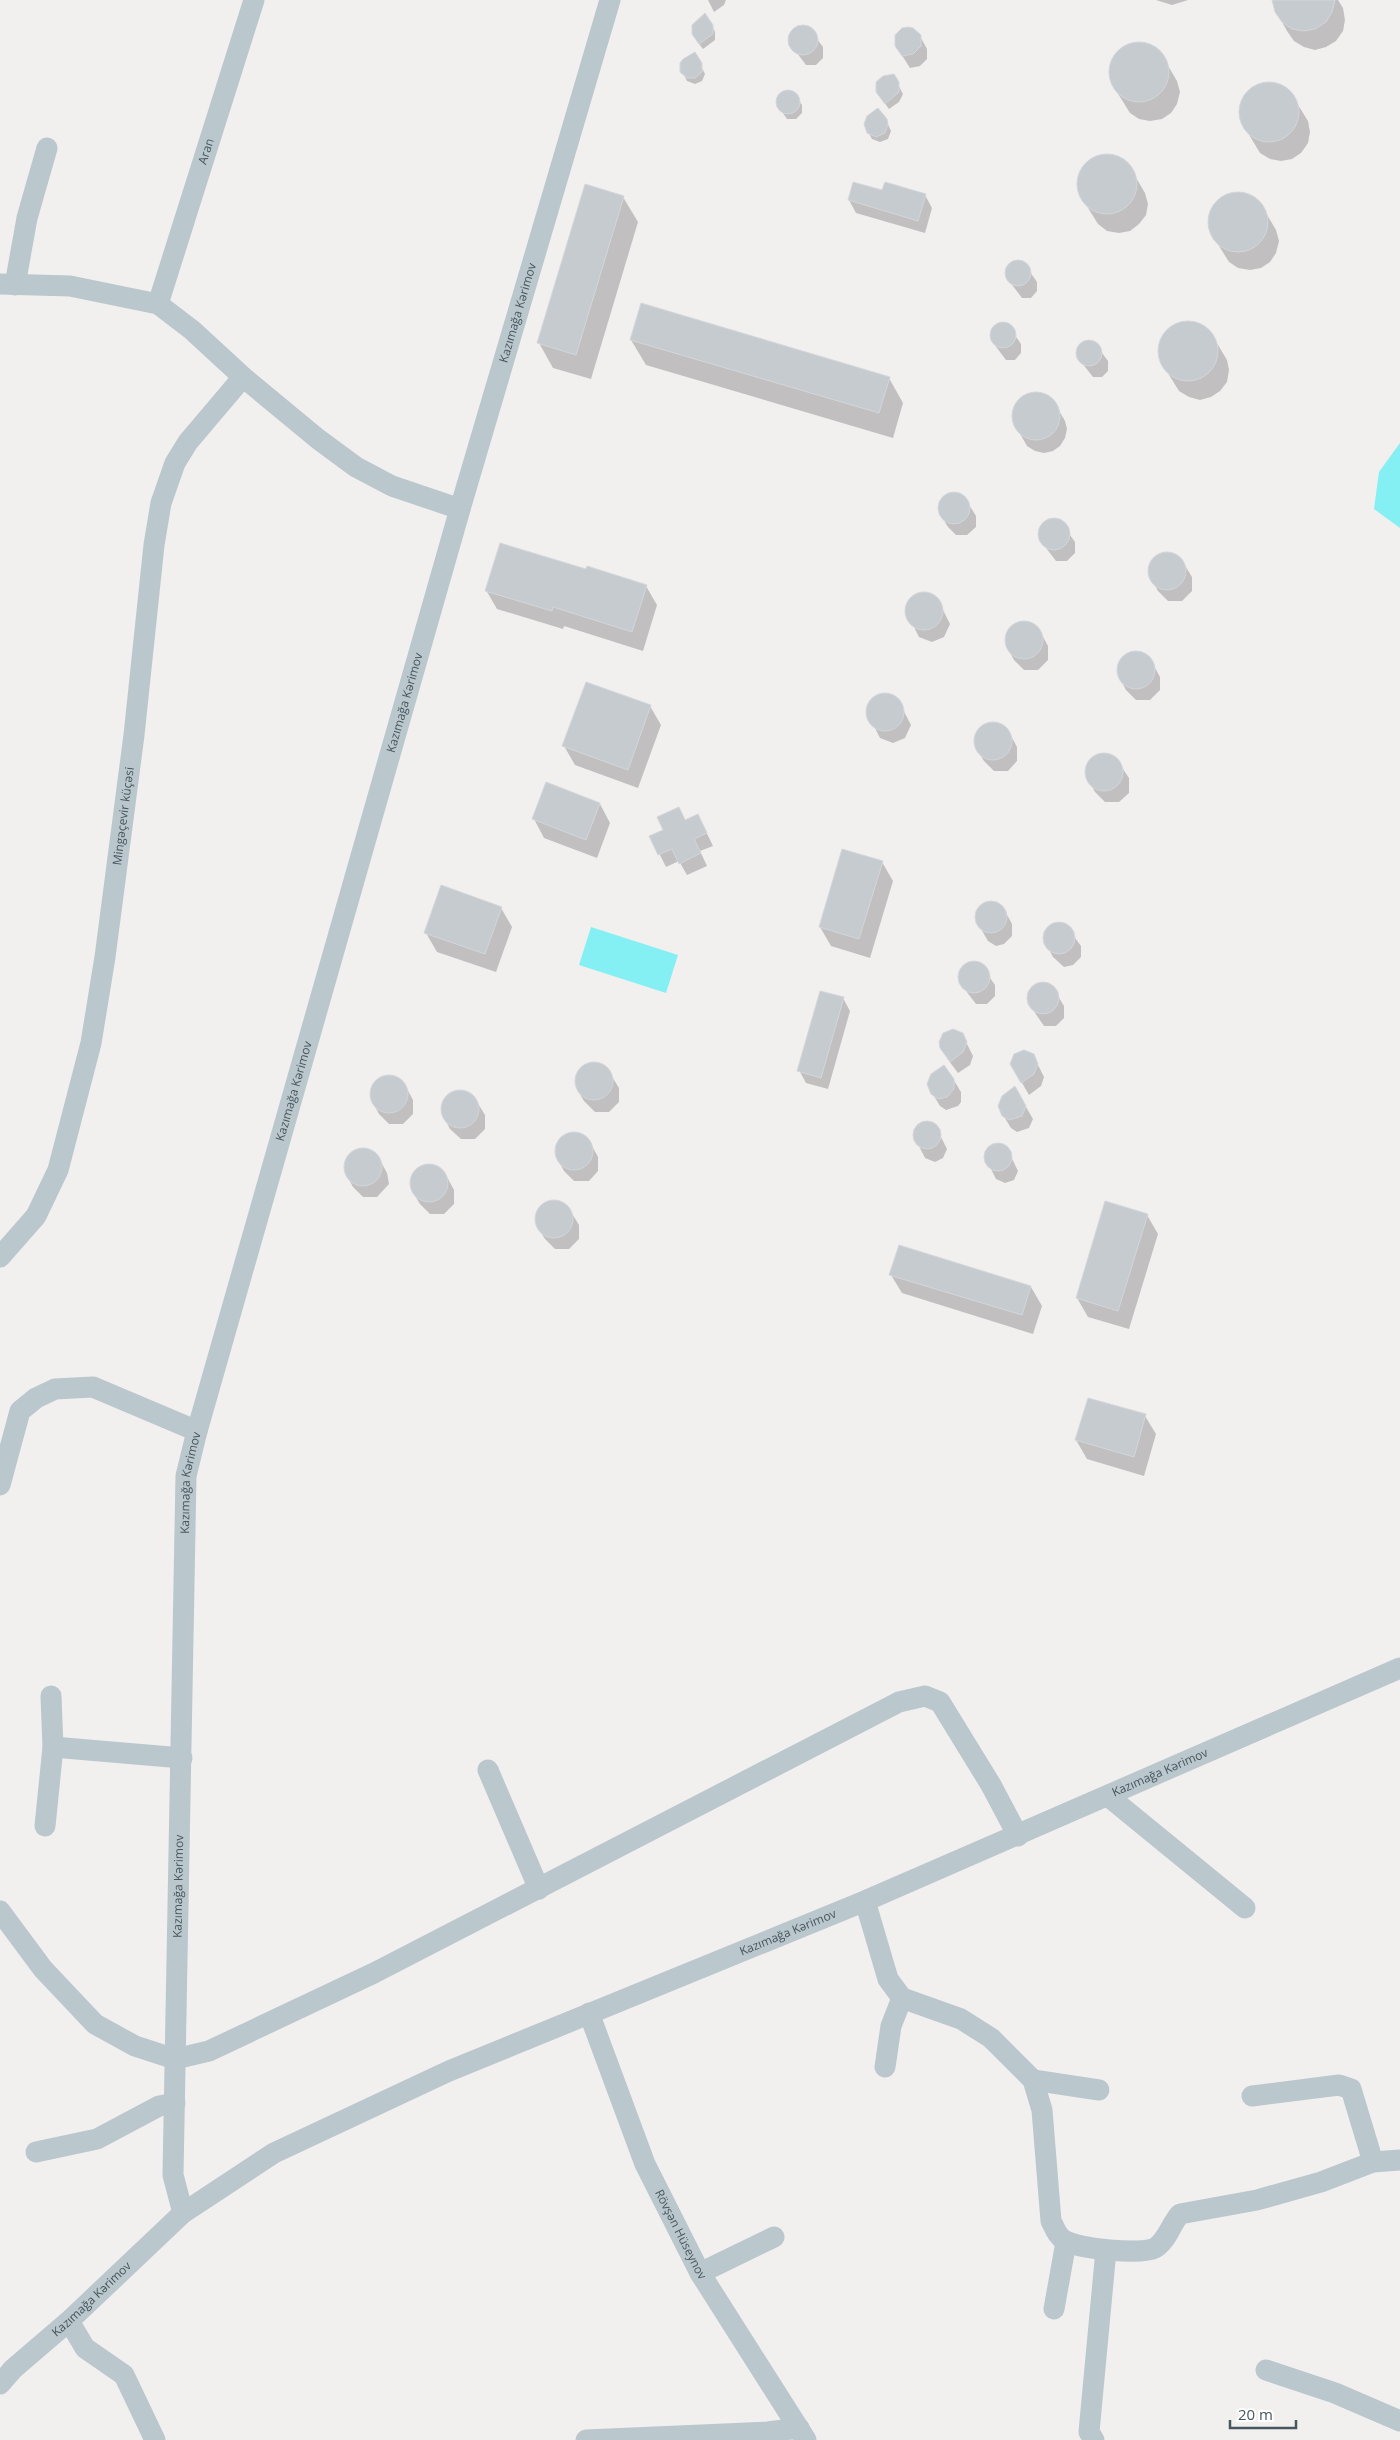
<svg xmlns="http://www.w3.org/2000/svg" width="1400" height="2440" font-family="'Open Sans',sans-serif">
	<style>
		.water { fill: #84f0f3 }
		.shadow { fill: #0003 }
		.building { fill: #c6cbcf; stroke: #d3d7db }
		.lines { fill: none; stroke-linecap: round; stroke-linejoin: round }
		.minor { stroke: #bac7cd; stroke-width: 21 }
		.labels { text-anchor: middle; stroke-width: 4; stroke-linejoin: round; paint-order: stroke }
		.street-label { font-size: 12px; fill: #46575e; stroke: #fff }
	</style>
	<rect width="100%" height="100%" fill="#f2efef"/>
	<!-- water -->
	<g class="water">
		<polygon points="1400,443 1400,528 1374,509 1379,472"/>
		<polygon points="591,927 678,955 666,993 579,965"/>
	</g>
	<!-- shadow -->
	<g class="shadow">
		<polygon points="708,0 726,0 724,5 714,12"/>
		<polygon points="1156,0 1188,0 1172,5"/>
		<polygon points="1274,0 1338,0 1343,8 1345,20 1343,31 1336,41 1326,47 1315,50 1304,47 1294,41 1287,31 1276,11"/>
		<polygon points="712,25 715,32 715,40 703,49 696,40"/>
		<polygon points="798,27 808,27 823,47 823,58 816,65 806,65 791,45 791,34"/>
		<polygon points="920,36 927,49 927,59 920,66 910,68 896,46"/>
		<polygon points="1139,44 1150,46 1160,52 1177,81 1180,92 1177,104 1171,113 1162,119 1150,121 1139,119 1130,113 1112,84 1110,73 1112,61 1118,52 1128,46"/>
		<polygon points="698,60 705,74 702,81 695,84 687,81 684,75"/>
		<polygon points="896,81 903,94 899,102 889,109 881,98"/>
		<polygon points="1269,83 1280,86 1290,92 1308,121 1310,132 1308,143 1301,153 1292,159 1281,161 1270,159 1260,153 1242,123 1240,112 1242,101 1249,92 1258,86"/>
		<polygon points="784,92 792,92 802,105 802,113 796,119 787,119 778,106 778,98"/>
		<polygon points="886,120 891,131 888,139 880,142 872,139 868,132"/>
		<polygon points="1107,155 1118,157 1128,164 1145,193 1148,204 1146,215 1139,224 1130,231 1119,233 1107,231 1098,224 1080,195 1078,184 1080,173 1087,164 1096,157"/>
		<polygon points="883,192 925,195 932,208 925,233 856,213 849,200"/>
		<polygon points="1238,192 1249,195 1259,201 1276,230 1279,241 1276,253 1270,262 1261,268 1250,270 1238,268 1229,262 1211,233 1209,222 1211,211 1218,201 1227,195"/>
		<polygon points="623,197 638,222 591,379 553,368 539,343"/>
		<polygon points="1014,262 1023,262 1037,282 1037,291 1031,298 1022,298 1007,278 1007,268"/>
		<polygon points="1188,322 1199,324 1209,330 1227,360 1229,370 1227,382 1220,391 1211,397 1200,400 1189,397 1179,391 1161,362 1159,351 1161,340 1168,330 1177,324"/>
		<polygon points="998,324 1007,324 1021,344 1021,353 1015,360 1006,360 991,340 991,331"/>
		<polygon points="631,340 889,378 903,403 893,438 646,365"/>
		<polygon points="1085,342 1094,342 1108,361 1108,371 1102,377 1093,377 1078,358 1078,348"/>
		<polygon points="1036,393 1053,400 1065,421 1067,429 1065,438 1060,446 1053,451 1044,453 1035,451 1027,446 1015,425 1013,416 1020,400"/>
		<polygon points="948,495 960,495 968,503 976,516 976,527 967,535 956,535 948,527 940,514 940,503"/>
		<polygon points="1048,521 1060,521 1075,542 1075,553 1067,561 1056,561 1040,540 1040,529"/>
		<polygon points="1160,554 1174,554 1184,564 1192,577 1192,591 1182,601 1168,601 1158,591 1151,578 1151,564"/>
		<polygon points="587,571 646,586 657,605 643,651 564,626 563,629 497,609 486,590"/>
		<polygon points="924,593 937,598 950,624 944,637 932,642 919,637 906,611 911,598"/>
		<polygon points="1017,624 1031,624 1041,633 1048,646 1048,660 1038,670 1024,670 1014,660 1007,647 1007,633"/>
		<polygon points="1129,654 1143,654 1153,664 1160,677 1160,690 1150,700 1136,700 1126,690 1119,677 1119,664"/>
		<polygon points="885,694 898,700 911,725 905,738 893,743 880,738 867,712 872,700"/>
		<polygon points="650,706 661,725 638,788 575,765 564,746"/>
		<polygon points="993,723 1000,724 1010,734 1017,747 1017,761 1008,771 994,771 984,761 976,748 976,734 986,724"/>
		<polygon points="1097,755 1111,755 1121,766 1129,778 1129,793 1119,802 1105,802 1095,792 1088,779 1088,765"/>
		<polygon points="600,804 610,823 597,858 544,838 534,819"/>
		<polygon points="679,808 686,821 698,815 713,846 700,851 707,866 687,875 679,861 666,867 651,837 665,831"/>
		<polygon points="882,862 893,881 870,958 831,946 820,927"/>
		<polygon points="985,903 997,903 1005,911 1012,924 1012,936 1004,944 996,946 988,941 977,922 977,911"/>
		<polygon points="501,908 512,927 496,972 437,952 426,933"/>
		<polygon points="1054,924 1065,924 1081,946 1081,957 1073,965 1064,967 1053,957 1046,944 1046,932"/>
		<polygon points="968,964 980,964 995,985 995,996 987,1004 976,1004 960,983 960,972"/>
		<polygon points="1046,983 1056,993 1064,1006 1064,1018 1056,1026 1044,1026 1029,1004 1029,993 1037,985"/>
		<polygon points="843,998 850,1011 828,1089 806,1083 799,1070"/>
		<polygon points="962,1034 973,1056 970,1065 958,1073 949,1061"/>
		<polygon points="1033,1055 1044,1077 1041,1086 1029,1095 1011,1064"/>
		<polygon points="587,1065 601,1065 611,1075 619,1088 619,1102 609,1112 595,1112 584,1101 577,1089 577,1074"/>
		<polygon points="382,1077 396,1077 406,1087 413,1100 413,1114 403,1124 389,1124 379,1114 372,1101 372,1086"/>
		<polygon points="953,1079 961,1092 961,1102 958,1106 946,1110 940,1106 932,1093"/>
		<polygon points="1015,1088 1033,1119 1029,1128 1017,1132 1011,1128 1003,1115"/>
		<polygon points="453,1092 467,1092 477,1102 485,1115 485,1129 475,1139 461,1139 450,1129 443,1116 443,1102"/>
		<polygon points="930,1122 936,1127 947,1149 943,1158 935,1162 925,1158 914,1136 918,1127"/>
		<polygon points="567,1134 581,1134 591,1144 598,1157 598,1171 589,1181 574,1181 564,1171 557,1158 557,1144"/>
		<polygon points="1000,1144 1007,1148 1018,1171 1014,1180 1005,1183 996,1179 985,1157 989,1148"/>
		<polygon points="363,1148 370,1150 380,1160 387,1173 389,1184 377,1197 363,1197 353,1187 346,1174 346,1160 356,1150"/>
		<polygon points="422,1167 436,1167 447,1177 454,1190 454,1204 444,1214 430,1214 420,1204 412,1191 410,1179"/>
		<polygon points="547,1202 561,1202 571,1212 579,1225 579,1239 569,1249 555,1249 545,1239 537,1226 537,1212"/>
		<polygon points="1147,1215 1158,1234 1129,1329 1088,1317 1077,1298"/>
		<polygon points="891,1275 1031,1287 1042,1306 1033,1334 902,1293"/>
		<polygon points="1145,1416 1156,1434 1144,1476 1087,1459 1076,1440"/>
	</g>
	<!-- building -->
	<g class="building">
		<polygon points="1272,0 1335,0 1332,12 1326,22 1315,29 1304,31 1292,29 1282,22 1275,12"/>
		<polygon points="705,13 713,25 713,34 699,44 692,34 692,25"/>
		<circle cx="803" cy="40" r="15"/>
		<polygon points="908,27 913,28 921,35 921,46 913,54 902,56 895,46 895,35 902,28"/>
		<circle cx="1139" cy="72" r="30"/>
		<polygon points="695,52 702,63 702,72 695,78 687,78 680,72 680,63 683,59"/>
		<polygon points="894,74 899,82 899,92 885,104 876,92 876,82 883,76"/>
		<circle cx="1269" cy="112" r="30"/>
		<circle cx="788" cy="102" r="12"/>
		<polygon points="878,108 887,119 888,124 885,133 876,137 867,133 864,124 867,116"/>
		<circle cx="1107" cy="184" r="30"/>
		<polygon points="853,182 882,190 885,182 926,194 918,221 848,200"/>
		<polygon points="585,184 624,196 576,355 537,343"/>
		<circle cx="1238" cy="222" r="30"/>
		<circle cx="1018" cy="273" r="13"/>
		<polygon points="641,303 890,377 879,413 630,340"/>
		<circle cx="1188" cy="351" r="30"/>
		<circle cx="1003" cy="335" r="13"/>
		<circle cx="1089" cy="353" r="13"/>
		<circle cx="1036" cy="416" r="24"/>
		<circle cx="954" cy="508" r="16"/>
		<circle cx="1054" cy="534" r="16"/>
		<polygon points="500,543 586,569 587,566 647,585 632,632 553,607 552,611 485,591"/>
		<circle cx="1167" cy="571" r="19"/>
		<circle cx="924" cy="611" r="19"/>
		<circle cx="1024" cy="640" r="19"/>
		<circle cx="1136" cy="670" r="19"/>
		<polygon points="586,682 651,705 628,770 562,746"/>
		<circle cx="885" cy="712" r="19"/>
		<circle cx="993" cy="741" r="19"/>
		<circle cx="1104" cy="772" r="19"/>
		<polygon points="546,782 600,803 586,840 532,819"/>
		<polygon points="679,807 685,820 698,814 707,833 694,839 701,853 679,864 672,849 658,855 649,836 663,830 657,817"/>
		<polygon points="842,849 883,861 859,939 819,927"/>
		<polygon points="441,885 502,907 485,954 424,933"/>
		<circle cx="991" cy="917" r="16"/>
		<circle cx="1059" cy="938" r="16"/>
		<circle cx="974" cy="977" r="16"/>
		<circle cx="1043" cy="998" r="16"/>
		<polygon points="820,991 844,997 821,1078 797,1071"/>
		<polygon points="953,1029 963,1033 967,1042 963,1052 950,1062 940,1048 939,1042 943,1033"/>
		<polygon points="1024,1050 1034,1054 1038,1064 1034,1074 1021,1083 1010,1064 1014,1054"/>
		<circle cx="594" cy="1081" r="19"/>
		<polygon points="944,1065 954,1079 954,1089 947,1097 938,1099 931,1094 927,1084 931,1074"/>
		<circle cx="389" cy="1094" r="19"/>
		<polygon points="1015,1086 1026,1106 1022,1116 1009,1120 1002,1116 998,1106 1002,1096"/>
		<circle cx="460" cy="1109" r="19"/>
		<circle cx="927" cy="1135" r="14"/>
		<circle cx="574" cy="1151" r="19"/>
		<circle cx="998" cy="1157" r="14"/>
		<circle cx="363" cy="1167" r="19"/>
		<circle cx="429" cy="1183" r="19"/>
		<circle cx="554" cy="1219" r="19"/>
		<polygon points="1105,1201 1148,1214 1118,1311 1076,1298"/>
		<polygon points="899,1245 1031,1286 1022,1315 889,1275"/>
		<polygon points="1088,1398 1146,1414 1134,1457 1075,1440"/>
	</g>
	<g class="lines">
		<!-- minor -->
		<g class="minor">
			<polyline points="0,284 70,286 158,304 192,330 243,377 318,439 356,467 392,486 460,509"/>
			<polyline points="15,285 27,218 47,148"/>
			<path id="s1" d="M158 304 254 0"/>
			<path id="s2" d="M0 1257 36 1216 58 1170 91 1043 105 957 134 735 154 545 161 503 175 463 188 442 243 377"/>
			<polyline points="0,1485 20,1411 36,1398 55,1389 93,1387 197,1431"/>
			<polyline points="53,1747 182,1758"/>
			<polyline points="488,1770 539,1889"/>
			<polyline points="1108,1796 1245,1908"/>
			<polyline points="45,1826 53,1747 51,1696"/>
			<path d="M865 1901 888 1979 902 1998 961 2019 991 2038 1033 2080 1042 2110 1051 2221C1055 2228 1057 2236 1064 2240 1077 2249 1142 2255 1155 2248 1167 2241 1171 2224 1180 2214L1257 2200 1321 2182 1373 2162 1400 2160"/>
			<polyline points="0,1911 43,1969 95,2024 135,2046 175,2059 209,2051 374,1973 899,1702 925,1696 940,1702 991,1785 1018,1836"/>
			<path id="s3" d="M589 2013 645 2164 700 2273 806 2440"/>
			<polyline points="885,2067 891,2026 902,1998"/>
			<polyline points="1033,2080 1099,2090"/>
			<polyline points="1252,2096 1339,2085 1351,2089 1373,2162"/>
			<polyline points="36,2152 97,2139 159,2106 175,2103"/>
			<path id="s4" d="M183 2213 173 2175 186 1476 197 1431 460 509 610 0"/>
			<polyline points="700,2273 774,2237"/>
			<polyline points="1054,2309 1066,2242"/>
			<polyline points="69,2321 85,2348 124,2375 155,2440"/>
			<polyline points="1266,2370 1335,2393 1400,2421"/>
			<path id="s5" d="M0 2384 13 2369 69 2321 183 2213 274 2153 449 2071 865 1901 1400 1668"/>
			<polyline points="586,2440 768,2432 799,2428"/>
			<polyline points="1094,2440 1089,2432 1106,2250"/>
		</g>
	</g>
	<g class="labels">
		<!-- street labels -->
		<g class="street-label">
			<text dy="4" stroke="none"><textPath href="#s1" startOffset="160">Aran</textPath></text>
			<text dy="4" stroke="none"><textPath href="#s4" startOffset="1948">Kazımağa Kərimov</textPath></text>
			<text dy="4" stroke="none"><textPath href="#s4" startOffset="1542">Kazımağa Kərimov</textPath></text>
			<text dy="4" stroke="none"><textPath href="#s2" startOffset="466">Mingəçevir küçəsi</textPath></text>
			<text dy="4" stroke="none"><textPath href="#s4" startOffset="1138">Kazımağa Kərimov</textPath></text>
			<text dy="4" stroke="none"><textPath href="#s4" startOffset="732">Kazımağa Kərimov</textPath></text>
			<text dy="4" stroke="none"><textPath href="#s5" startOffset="1324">Kazımağa Kərimov</textPath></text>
			<text dy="4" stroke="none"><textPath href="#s4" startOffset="328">Kazımağa Kərimov</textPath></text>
			<text dy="4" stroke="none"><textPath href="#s5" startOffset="919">Kazımağa Kərimov</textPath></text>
			<text dy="4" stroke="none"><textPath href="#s3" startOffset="240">Rövşən Hüseynov</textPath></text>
			<text dy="4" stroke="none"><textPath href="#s5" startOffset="125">Kazımağa Kərimov</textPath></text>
		</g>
	</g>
	<!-- scale -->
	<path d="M1230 2420v8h66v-8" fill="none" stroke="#46575e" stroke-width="2.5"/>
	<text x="1238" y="2420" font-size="15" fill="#46575e" stroke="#ffffff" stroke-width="4" paint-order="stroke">20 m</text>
</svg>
